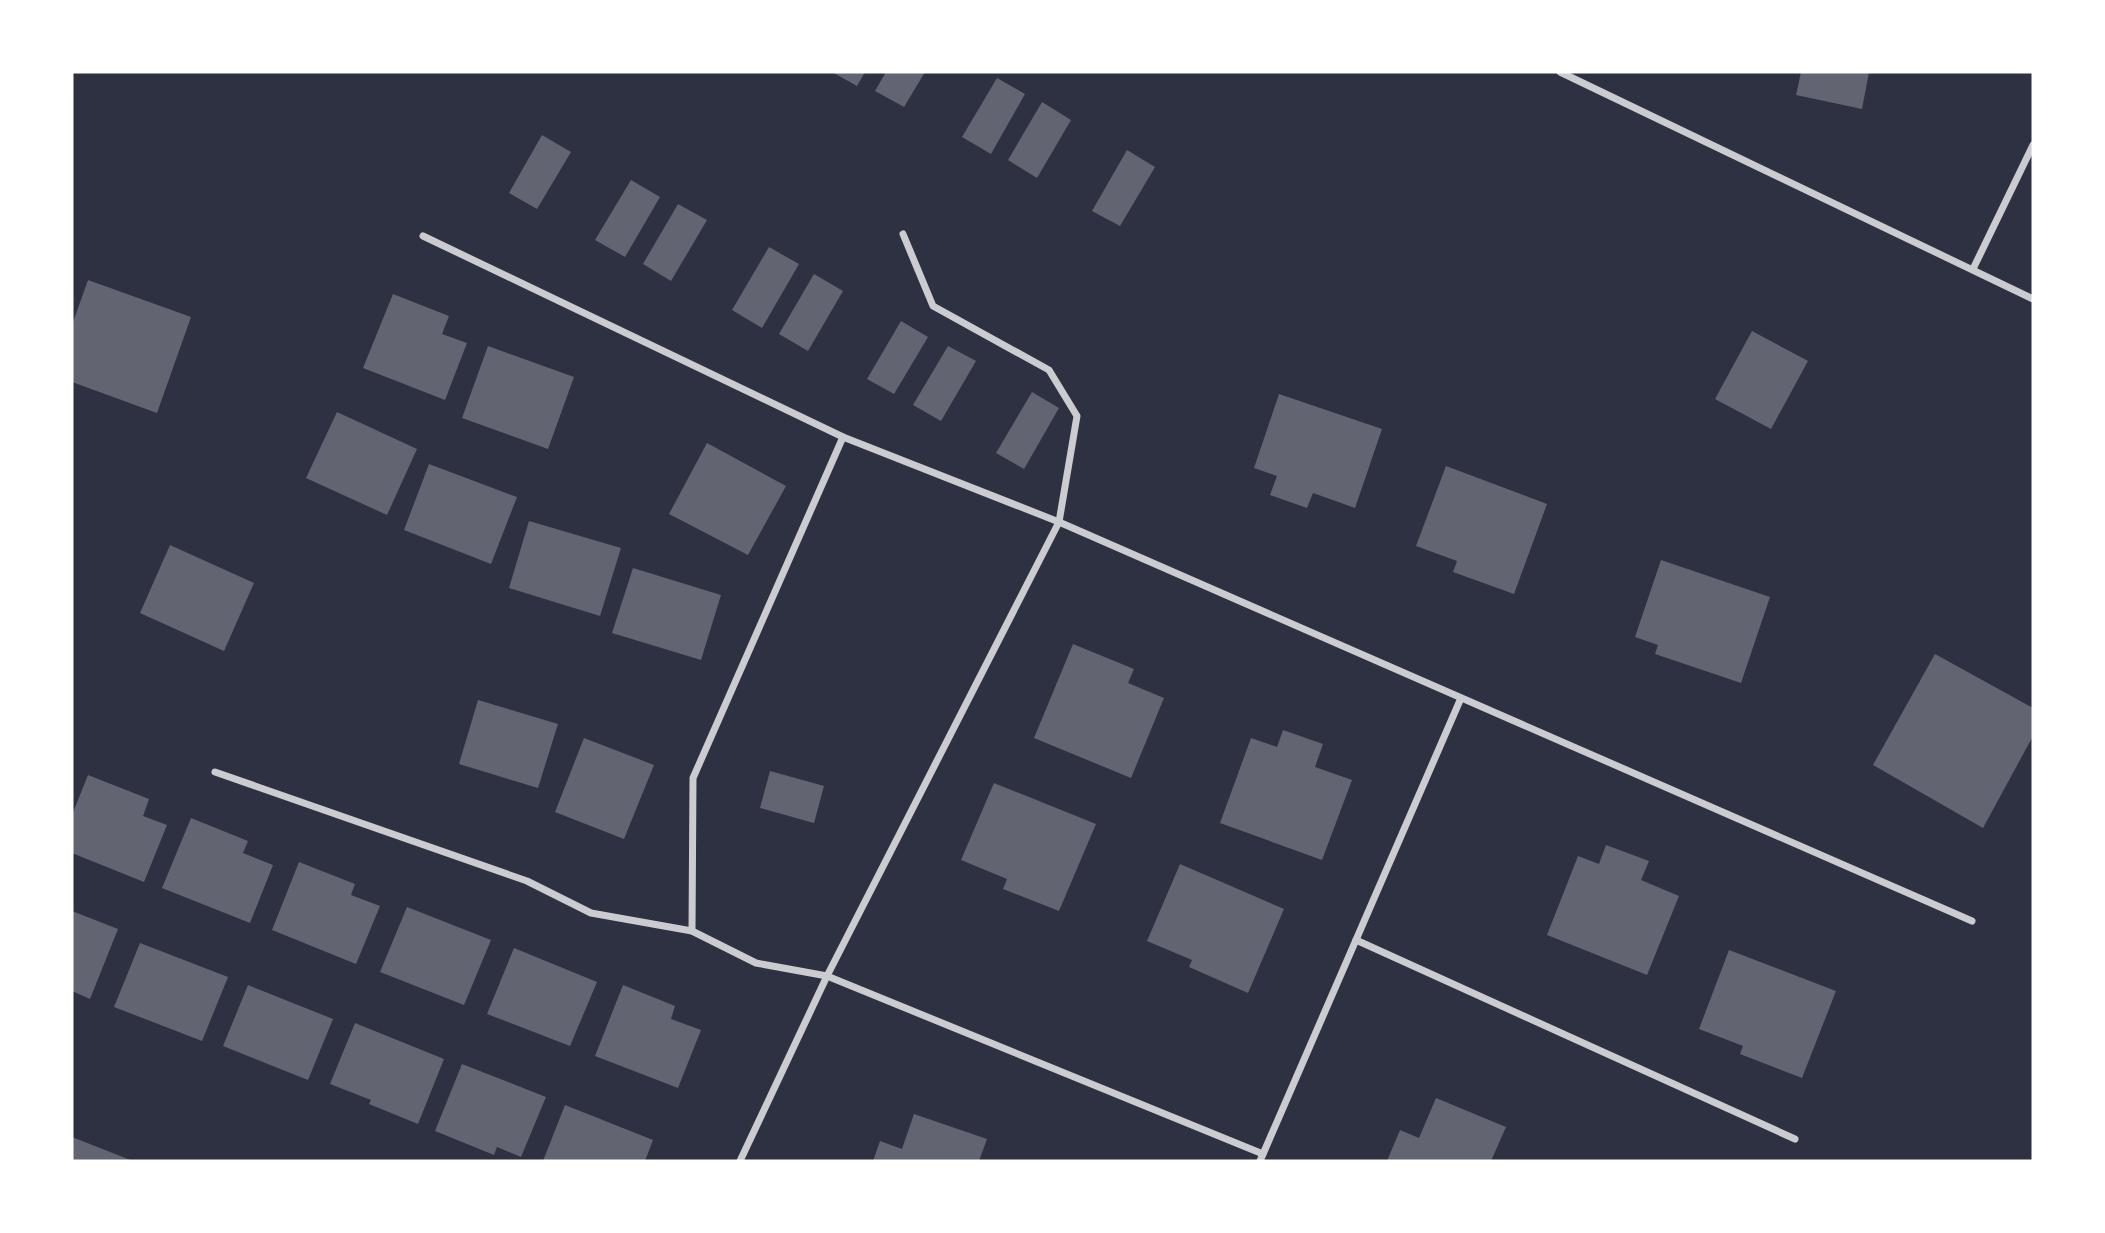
<svg xmlns="http://www.w3.org/2000/svg" width="2105" height="1233" font-family="'Crimson Pro',serif">
	<style>
		.building { fill: #626471 }
		.lines { fill: none; stroke-linecap: round; stroke-linejoin: round }
		.minor { stroke: #caccd0; stroke-width: 7 }
	</style>
	<rect width="100%" height="100%" fill="#2d3142"/>
	<!-- building -->
	<g class="building">
		<polygon points="832,72 865,72 857,86"/>
		<polygon points="886,72 925,72 904,107 875,91"/>
		<polygon points="1801,72 1869,72 1862,109 1796,95"/>
		<polygon points="997,78 1025,94 991,154 962,137"/>
		<polygon points="1042,102 1071,120 1037,178 1008,160"/>
		<polygon points="542,135 571,152 537,209 509,193"/>
		<polygon points="1127,150 1155,167 1120,226 1092,211"/>
		<polygon points="631,180 660,197 625,257 595,240"/>
		<polygon points="678,204 707,220 671,281 643,264"/>
		<polygon points="769,247 799,264 762,328 732,310"/>
		<polygon points="814,274 843,291 808,351 779,334"/>
		<polygon points="88,280 191,317 157,413 72,382 72,325"/>
		<polygon points="393,294 449,316 442,334 467,343 445,400 363,368"/>
		<polygon points="901,321 928,337 894,394 867,379"/>
		<polygon points="1752,331 1808,361 1771,429 1715,399"/>
		<polygon points="488,346 574,377 548,449 462,418"/>
		<polygon points="948,346 976,361 941,421 913,405"/>
		<polygon points="1032,392 1059,408 1024,469 996,453"/>
		<polygon points="1279,394 1382,429 1355,508 1313,493 1307,508 1270,495 1277,476 1254,468"/>
		<polygon points="337,412 417,449 387,515 306,478"/>
		<polygon points="707,443 786,486 748,555 669,514"/>
		<polygon points="429,464 517,497 491,564 404,530"/>
		<polygon points="1446,466 1547,504 1514,594 1453,572 1457,561 1416,546"/>
		<polygon points="529,521 621,548 600,616 509,588"/>
		<polygon points="170,545 254,583 224,651 140,613"/>
		<polygon points="1661,560 1770,597 1741,683 1655,654 1658,645 1635,637"/>
		<polygon points="633,568 721,595 701,660 612,633"/>
		<polygon points="1073,644 1134,669 1128,683 1164,698 1131,778 1034,738"/>
		<polygon points="1935,654 2033,708 2033,736 1983,828 1873,765"/>
		<polygon points="478,700 558,724 538,788 459,764"/>
		<polygon points="1283,730 1323,744 1315,767 1352,780 1322,860 1220,823 1251,738 1277,747"/>
		<polygon points="584,738 654,765 624,839 555,812"/>
		<polygon points="770,771 824,786 814,823 760,808"/>
		<polygon points="88,775 149,799 143,816 167,825 144,882 72,853 72,815"/>
		<polygon points="994,783 1096,824 1059,911 1003,889 1007,879 961,860"/>
		<polygon points="191,818 248,841 243,853 273,865 250,923 162,888"/>
		<polygon points="1606,845 1649,861 1641,880 1679,896 1647,975 1547,935 1578,856 1599,864"/>
		<polygon points="299,862 355,884 351,895 380,906 356,964 272,930"/>
		<polygon points="1180,864 1284,909 1248,993 1189,967 1192,960 1147,941"/>
		<polygon points="407,907 491,940 464,1005 380,972"/>
		<polygon points="72,911 118,929 90,999 72,991"/>
		<polygon points="140,943 228,977 202,1041 114,1007"/>
		<polygon points="514,948 597,982 570,1046 487,1014"/>
		<polygon points="1729,950 1836,991 1802,1078 1740,1054 1743,1046 1699,1029"/>
		<polygon points="248,985 333,1019 308,1080 223,1046"/>
		<polygon points="623,985 675,1006 671,1019 701,1030 678,1088 595,1056"/>
		<polygon points="355,1023 444,1059 418,1124 369,1104 371,1100 330,1084"/>
		<polygon points="462,1064 546,1097 521,1157 497,1147 494,1155 435,1131"/>
		<polygon points="1436,1098 1506,1127 1491,1161 1387,1161 1400,1130 1419,1138"/>
		<polygon points="565,1105 653,1140 645,1161 543,1161"/>
		<polygon points="914,1114 987,1139 979,1161 873,1161 880,1141 902,1149"/>
		<polygon points="72,1137 133,1161 72,1161"/>
	</g>
	<g class="lines">
		<!-- minor -->
		<g class="minor">
			<polyline points="1560,72 2033,299"/>
			<polyline points="423,236 843,437 1059,522 1972,921"/>
			<polyline points="1973,269 2033,145"/>
			<polyline points="215,772 527,881 591,913 692,931 756,963 827,976 1263,1154"/>
			<polyline points="692,931 693,778 843,437"/>
			<polyline points="1356,940 1795,1139"/>
			<polyline points="740,1161 827,976 1059,522 1077,416 1049,370 933,306 903,234"/>
			<polyline points="1260,1161 1461,698"/>
		</g>
	</g>
	<!-- border -->
	<rect width="2105" height="1233" fill="none" stroke="#ffffff" stroke-width="147"/>
</svg>
